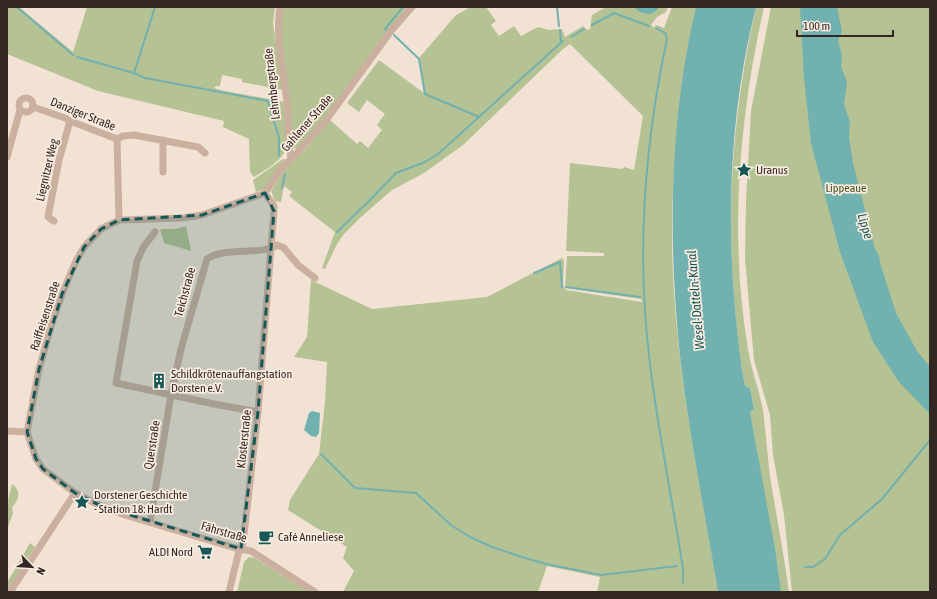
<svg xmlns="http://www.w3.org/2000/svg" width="937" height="599" font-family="'Asap Condensed',sans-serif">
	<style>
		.green { fill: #b5c293 }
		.water { fill: #71b1b0 }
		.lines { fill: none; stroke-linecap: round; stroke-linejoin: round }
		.stream { stroke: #71b1b0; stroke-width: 2 }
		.minor { stroke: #cbb09f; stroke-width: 7 }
		.marked { fill: #165858; fill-opacity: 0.2; stroke: #165858; stroke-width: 3; stroke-dasharray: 8 5; stroke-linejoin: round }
		.labels { text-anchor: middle; stroke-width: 3.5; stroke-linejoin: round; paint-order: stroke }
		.street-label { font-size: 12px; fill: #332723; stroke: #faece0 }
		.poi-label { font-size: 12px; fill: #332723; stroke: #faece0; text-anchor: start }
		.park-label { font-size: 12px; fill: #465425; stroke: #faece0 }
		.water-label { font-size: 13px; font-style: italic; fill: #165858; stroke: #faece0 }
	</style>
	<rect width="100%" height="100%" fill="#f2e2d4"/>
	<!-- green -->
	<g class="green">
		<path d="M7 7H19L73 52 87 7H275L273 23 283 90 242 82V79L222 75 220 86H216L214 88 220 90 285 102 287 146C283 161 266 169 254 177L250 172 249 139 223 127 224 121 98 91 7 54Z"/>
		<polygon points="282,7 407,7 322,121 297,149 292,148 282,53"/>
		<path d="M471 7H486L496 21 491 25 499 36 514 26 521 36 538 27 549 30 562 29 565 37 583 26 587 30 590 29 592 15 606 7H634L644 14 659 7H668L666 12 657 17 651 25 654 28 656 25 664 28 672 7H696C680 82 672 158 672 235 672 355 699 474 718 592H597L600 577 547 566 538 592H343L354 571 343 558 347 547 288 510 290 500 319 454 325 402 327 362 294 357 307 337 311 280 372 309 487 297 562 258 564 261 563 286 566 290 642 302 641 299 565 288 567 256H604V253L566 251 570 163 622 169 624 167 634 170 643 116 570 44 563 49 463 145 424 173 392 190 361 217 344 234 337 244 325 269 322 268 335 232 289 196 292 192 284 186 281 202 275 201 271 191 284 170 305 150 330 120 357 144 360 141 368 148 382 130 377 125 385 114 367 100 359 112 347 103 379 60 424 93 419 58 456 15Z"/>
		<path d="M756 7H764C739 118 729 236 748 349 751 369 759 389 763 410 766 432 767 454 770 476 776 515 784 553 789 592H781L750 412 754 408 750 388 745 386 742 370C724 242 728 133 756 7Z"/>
		<polygon points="771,7 930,7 930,592 792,592 784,515 773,455 770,415 754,360 745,259 746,201 751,111"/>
		<polygon points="283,159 285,159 283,164 264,189 256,192 253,180"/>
		<polygon points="186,226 191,251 164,243 160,229 175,229"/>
		<path d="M12 484C21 491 20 499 12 507L13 513 8 527 7 505Z"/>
		<polygon points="30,543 35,547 7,591 7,583"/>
		<polygon points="249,557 255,558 309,592 237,592 244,562"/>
	</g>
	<!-- water -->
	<g class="water">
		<path d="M634 7H659C653 17 641 15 634 7Z"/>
		<path d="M696 7H756C726 126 725 249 742 370L745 386 750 388 754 409 750 412 775 549 781 592H718C705 514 689 435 680 356 668 240 669 121 696 7Z"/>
		<polygon points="800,7 837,7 842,31 838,41 842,55 841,67 847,82 844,104 850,122 849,137 853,163 875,249 879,256 880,263 896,313 917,351 930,367 930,414 899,382 873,342 840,252 811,143 804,78"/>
		<polygon points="312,411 320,413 319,433 316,437 311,436 304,430 309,413"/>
	</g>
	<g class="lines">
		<!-- stream -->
		<g class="stream">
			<polyline points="17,7 73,55"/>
			<polyline points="557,7 559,26"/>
			<polyline points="592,25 614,13 649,26"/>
			<path d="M656 28 665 33 667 39C648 128 639 221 645 312 651 399 670 484 683 569V583"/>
			<polyline points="386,30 385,29 403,7"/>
			<polyline points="560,30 561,42"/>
			<polyline points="394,35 419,59 425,94 479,117"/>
			<polyline points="571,37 584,29"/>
			<polyline points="77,57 134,73 145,78 268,101 279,138 279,155"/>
			<polyline points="134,73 155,7"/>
			<polyline points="282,188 285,174"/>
			<polyline points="337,232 371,199 396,173 425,162 438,154 563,41"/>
			<polyline points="534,273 560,262 562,287"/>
			<polyline points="566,287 640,297"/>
			<polyline points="321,454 355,488 416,493 451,525 470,537 492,547 522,557 546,564 601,575 677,566"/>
			<polyline points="805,567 813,567 825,559 840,535 882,499 930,440"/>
		</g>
		<!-- minor -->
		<g class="minor">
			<path d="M280 7C275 40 284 70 287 103 289 121 287 140 291 158"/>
			<circle cx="26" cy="105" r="7"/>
			<polyline points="33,107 65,118 70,121 117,139 119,220"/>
			<polyline points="117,139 123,136 134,135 198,147 205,153"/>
			<polyline points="163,140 163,172"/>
			<polyline points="7,157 20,110"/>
			<polyline points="54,221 48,217 59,160 70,121"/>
			<polyline points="155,232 144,246 137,261 116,383 214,404 258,412"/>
			<polyline points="7,431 27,432"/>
			<path d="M150 522 171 395 181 349 207 259C226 246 261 256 277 245L284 248 298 265 315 278"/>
			<polyline points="10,592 75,493"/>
			<polyline points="229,592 238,555 243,543 258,412 274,211 274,206 265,193"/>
			<polyline points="315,592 251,551 235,548 125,515 101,506 75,493 43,469 36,459 27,432 39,369 51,326 62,294 76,261 84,247 101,229 119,220 183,218 202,215 265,193 280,170 300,150 327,119 391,31 412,7"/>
		</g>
	</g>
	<!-- marked area -->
	<path class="marked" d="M265 193 274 211 258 412 241 549 101 506 75 493 43 469 36 459 27 432 39 369 62 294 84 247 101 229 119 220 202 215Z"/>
	<!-- icons -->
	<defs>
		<g id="sight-bare" transform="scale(1.2)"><path d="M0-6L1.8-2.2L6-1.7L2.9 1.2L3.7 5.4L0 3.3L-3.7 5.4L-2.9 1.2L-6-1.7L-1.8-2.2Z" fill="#165858" stroke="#faece0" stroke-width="2.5" paint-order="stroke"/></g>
		<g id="building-bare" transform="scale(1.2)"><path d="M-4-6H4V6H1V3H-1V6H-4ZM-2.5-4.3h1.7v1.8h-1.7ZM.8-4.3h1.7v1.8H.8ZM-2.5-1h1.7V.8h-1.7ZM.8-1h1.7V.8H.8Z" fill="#165858" stroke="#faece0" stroke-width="2.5" paint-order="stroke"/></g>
		<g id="cafe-bare" transform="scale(1.2)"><path d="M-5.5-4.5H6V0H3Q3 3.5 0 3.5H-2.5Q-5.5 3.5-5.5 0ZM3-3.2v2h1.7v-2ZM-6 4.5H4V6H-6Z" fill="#165858" stroke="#faece0" stroke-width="2.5" paint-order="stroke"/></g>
		<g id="supermarket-bare" transform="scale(1.2)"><path d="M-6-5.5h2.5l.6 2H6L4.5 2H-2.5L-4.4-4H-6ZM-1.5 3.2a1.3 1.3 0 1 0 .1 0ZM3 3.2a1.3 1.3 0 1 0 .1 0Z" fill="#165858" stroke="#faece0" stroke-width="2.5" paint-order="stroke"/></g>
	</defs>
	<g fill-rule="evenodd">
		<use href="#sight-bare" x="744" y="170"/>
		<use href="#building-bare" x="159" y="381"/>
		<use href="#sight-bare" x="82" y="502"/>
		<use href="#cafe-bare" x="266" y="537"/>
		<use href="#supermarket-bare" x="205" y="552"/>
	</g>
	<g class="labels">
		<!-- street labels -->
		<g class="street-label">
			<text transform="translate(272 84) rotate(-96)" y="4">Lehmbergstraße</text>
			<text transform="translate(83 114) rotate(22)" y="4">Danziger Straße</text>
			<text transform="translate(307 123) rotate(-49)" y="4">Gahlener Straße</text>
			<text transform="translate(47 170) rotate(-77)" y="4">Liegnitzer Weg</text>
			<text transform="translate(185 292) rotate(-75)" y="4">Teichstraße</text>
			<text transform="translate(45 316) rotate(-72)" y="4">Raiffeisenstraße</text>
			<text transform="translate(244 439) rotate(-84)" y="4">Klosterstraße</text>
			<text transform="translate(152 445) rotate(-81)" y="4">Querstraße</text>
			<text transform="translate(224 532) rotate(16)" y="4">Fährstraße</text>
		</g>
		<!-- poi labels -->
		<g class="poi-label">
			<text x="756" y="174">Uranus</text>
			<text x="171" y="378">Schildkrötenauffangstation<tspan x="171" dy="14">Dorsten e.V.</tspan></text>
			<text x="94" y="499">Dorstener Geschichte<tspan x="94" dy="14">- Station 18: Hardt</tspan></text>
			<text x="278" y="541">Café Anneliese</text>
			<text x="193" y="556" text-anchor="end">ALDI Nord</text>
		</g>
		<!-- park labels -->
		<g class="park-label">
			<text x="846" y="192">Lippeaue</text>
		</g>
		<!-- water labels -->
		<g class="water-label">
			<text transform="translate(866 226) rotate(73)" y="5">Lippe</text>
			<text transform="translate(695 300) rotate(-95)" y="5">Wesel-Datteln-Kanal</text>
		</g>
	</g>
	<!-- border -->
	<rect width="937" height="599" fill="none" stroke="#332723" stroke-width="16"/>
	<!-- north arrow -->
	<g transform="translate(32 567) rotate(115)" stroke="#faece0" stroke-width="3" paint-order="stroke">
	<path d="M0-3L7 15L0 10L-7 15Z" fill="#332723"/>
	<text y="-6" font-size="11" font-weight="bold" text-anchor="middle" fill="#332723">N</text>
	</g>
	<!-- scale -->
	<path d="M797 30v6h96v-6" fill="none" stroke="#332723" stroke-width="2"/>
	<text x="803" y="30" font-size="12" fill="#332723" stroke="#faece0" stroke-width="3" paint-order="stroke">100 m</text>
</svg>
